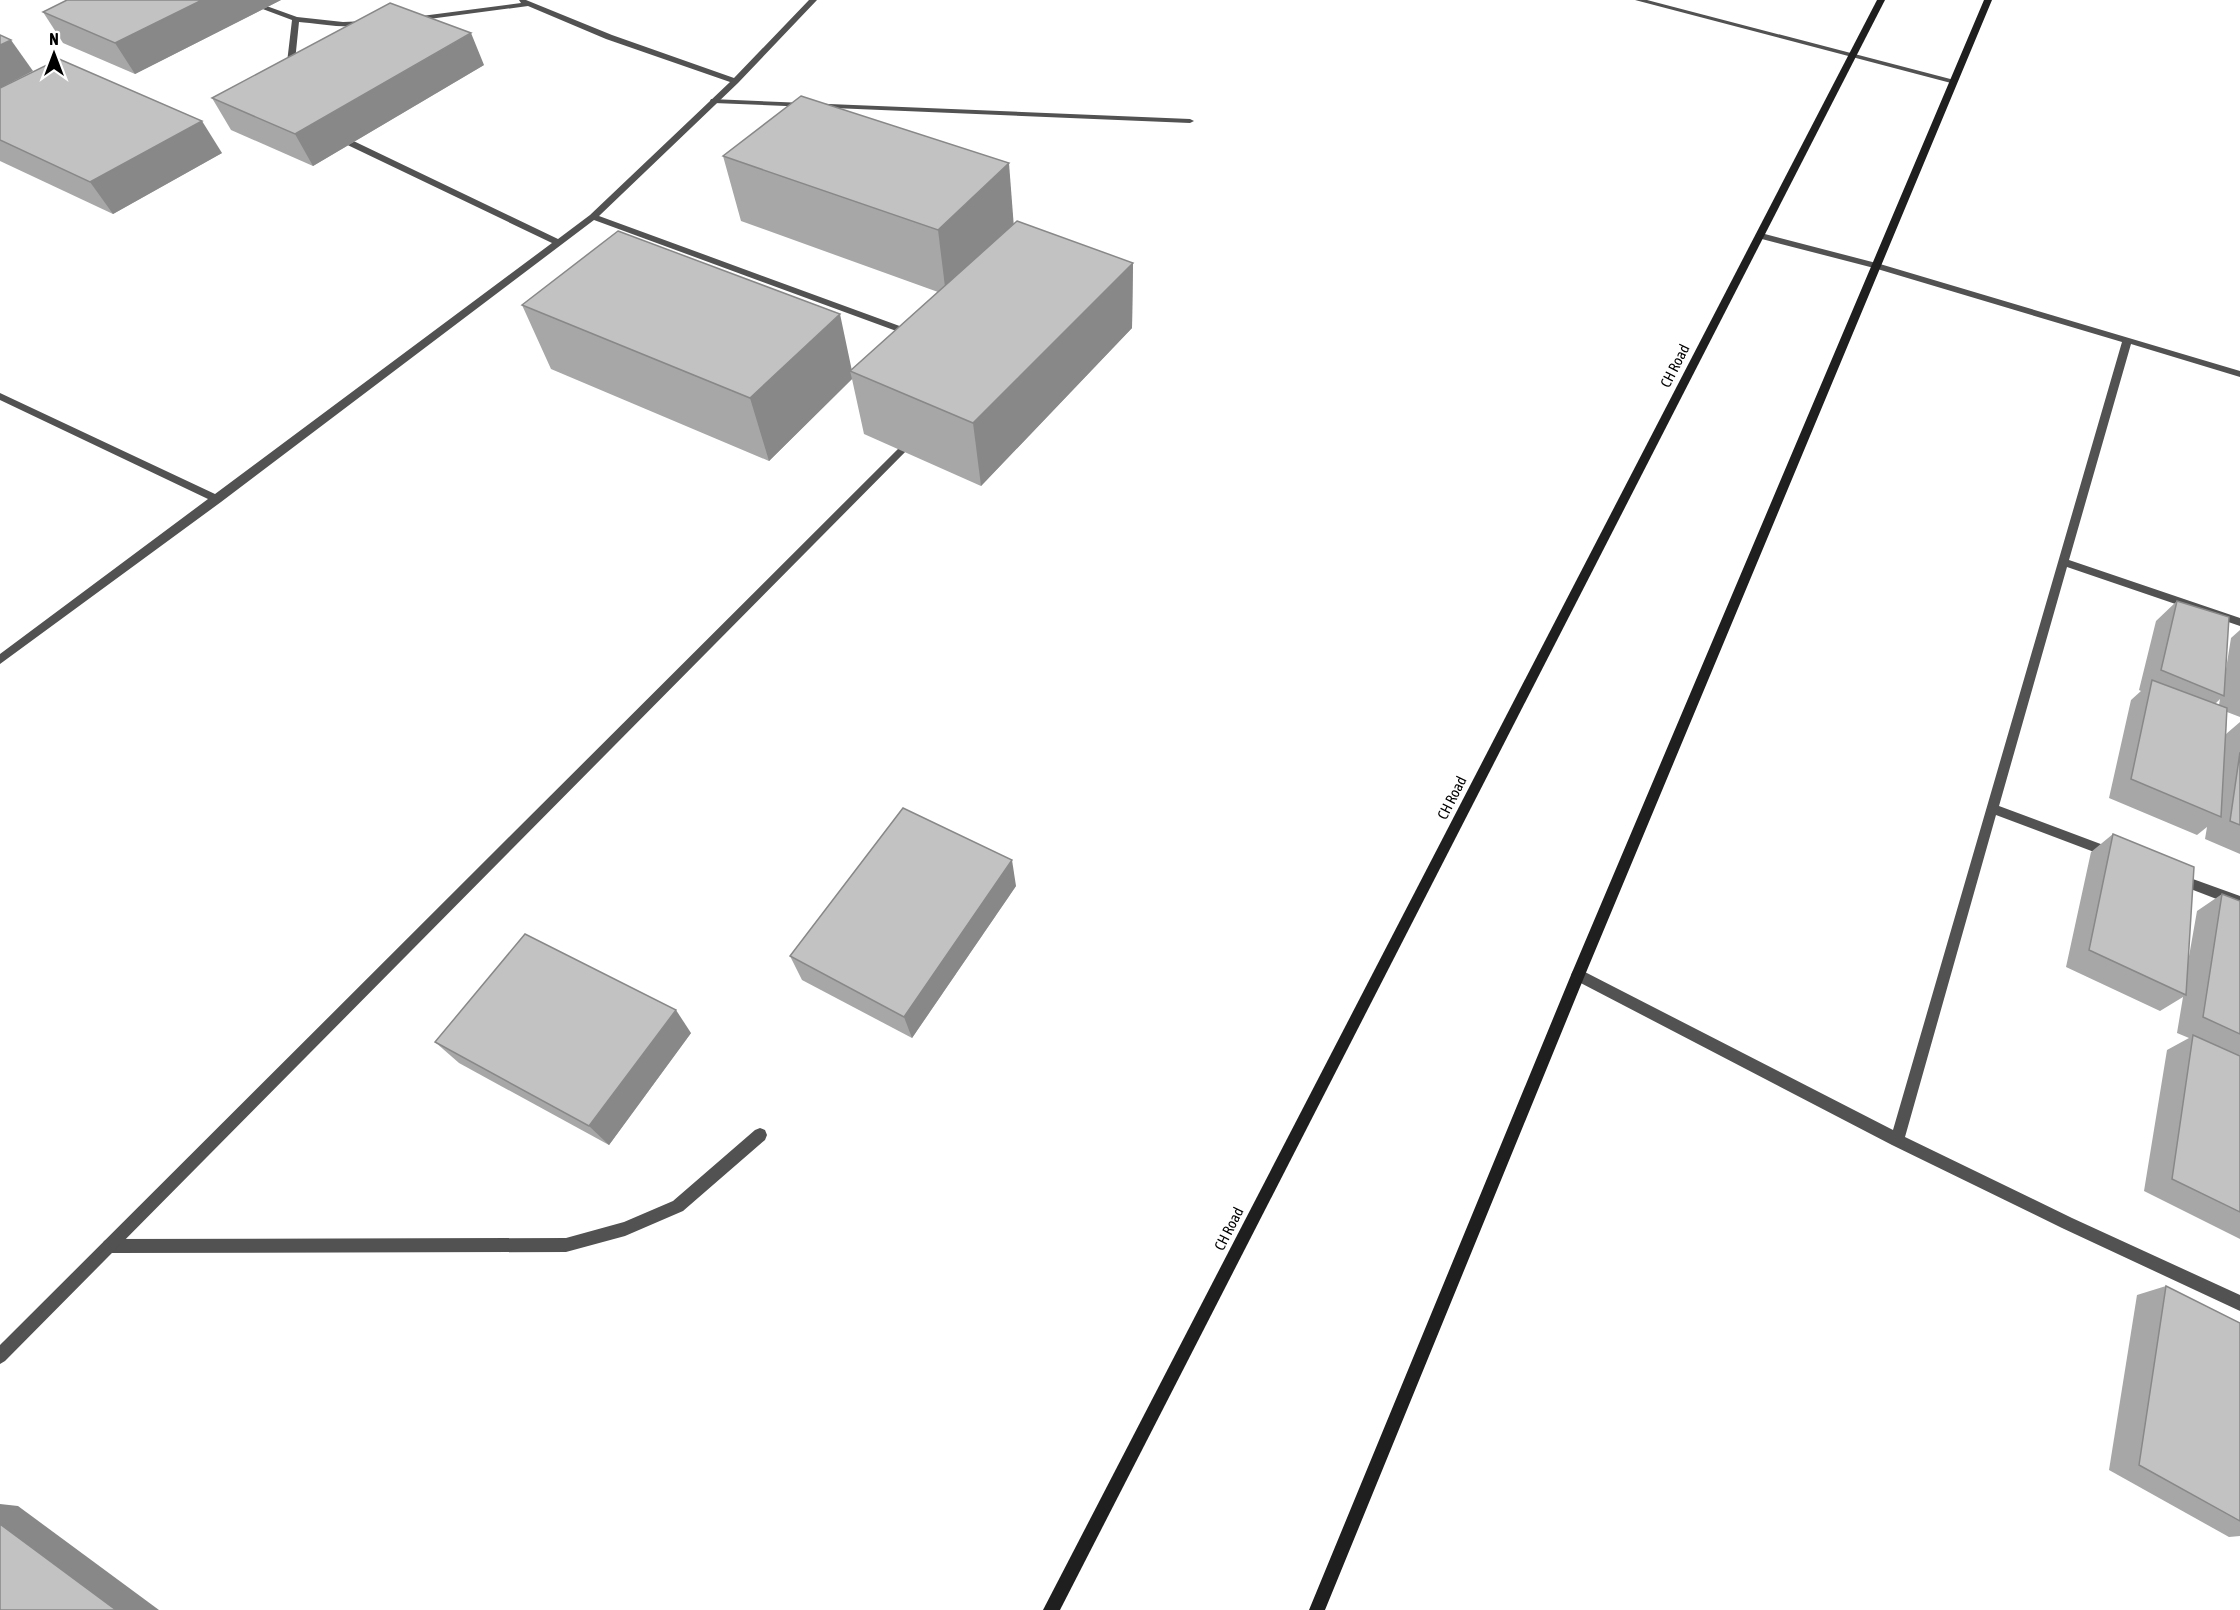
<svg xmlns="http://www.w3.org/2000/svg" width="2240" height="1610" font-family="'Asap Condensed',sans-serif">
	<style>
		.lines { fill: none; stroke-linecap: round; stroke-linejoin: round }
		.lane { fill: #525252; fill-rule: evenodd }
		.street { fill: #525252; fill-rule: evenodd }
		.secondary { fill: #1f1f1f; fill-rule: evenodd }
		.wall { fill: #a7a7a7; fill-rule: evenodd }
		.shaded-wall { fill: #888 }
		.building { fill: #c2c2c2; stroke: #888; stroke-width: 1.5 }
		.labels { text-anchor: middle; stroke-width: 4.5; stroke-linejoin: round; paint-order: stroke }
		.street-label { font-size: 15px; fill: #000; stroke: #fff }
	</style>
	<rect width="100%" height="100%" fill="#fff"/>
	<g class="lines">
		<!-- lane -->
		<g class="lane">
			<polygon points="711,99 1190,119 1194,121 1190,123 714,103 710,101"/>
			<polygon points="760,1128 765,1130 767,1135 765,1140 683,1211 625,1236 566,1252 109,1253 104,1251 102,1246 104,1241 109,1239 566,1238 624,1222 673,1201 755,1130"/>
		</g>
		<!-- street -->
		<g class="street">
			<path d="M239 0H250L297 17 343 22 367 21 371 23C355 31 317 23 299 22L294 71 290 73 286 71 292 20Z"/>
			<polygon points="519,0 526,0 612,35 734,78 809,0 817,0 738,83 599,216 916,332 916,336 910,336 594,220 221,502 0,664 0,654 208,499 0,400 0,393 215,494 552,243 335,139 335,135 341,135 558,239 590,215 730,82 606,39 528,6 414,21 410,19 414,17 521,3"/>
			<polygon points="1635,0 1647,0 1958,81 1951,83"/>
			<polygon points="1761,233 1880,264 2240,371 2240,377 2131,344 2069,560 2240,618 2240,626 2067,567 1999,806 2114,849 2116,853 2114,857 2110,858 1996,815 1905,1137 2072,1218 2240,1295 2240,1311 2062,1228 1892,1145 1573,979 1571,975 1573,971 1578,969 1583,971 1893,1130 2122,342 1874,268 1758,238 1758,234"/>
			<polygon points="913,436 918,439 916,441 5,1361 0,1364 0,1345 910,437"/>
			<polygon points="2179,874 2240,896 2240,908 2175,883 2173,879 2175,875"/>
		</g>
		<!-- secondary -->
		<g class="secondary">
			<polygon points="1877,0 1885,0 1060,1610 1043,1610"/>
			<polygon points="1984,0 1992,0 1585,975 1325,1610 1309,1610 1571,975"/>
		</g>
	</g>
	<!-- wall -->
	<g class="wall">
		<polygon points="281,0 135,74 63,43 43,12"/>
		<polygon points="484,65 313,166 231,130 212,98"/>
		<polygon points="0,88 222,153 113,214 0,161"/>
		<polygon points="723,156 1014,224 1133,263 1132,328 981,486 864,434 852,379 769,461 551,369 522,305 851,370 938,292 741,221"/>
		<path d="M2177 601 2226 669 2231 638 2240 630V717L2227 712 2226 734 2240 722V854L2205 839 2207 827 2197 835 2109 798 2131 700 2141 691 2139 690 2156 621ZM2220 699 2219 705 2215 704Z"/>
		<polygon points="2113,834 2188,962 2197,911 2222,894 2240,901 2240,1239 2144,1191 2167,1050 2189,1038 2177,1033 2183,997 2160,1011 2066,967 2091,852"/>
		<polygon points="1016,886 912,1038 802,980 790,956"/>
		<polygon points="691,1033 609,1145 459,1063 435,1042"/>
		<polygon points="2166,1286 2240,1323 2240,1536 2229,1537 2109,1470 2137,1295"/>
	</g>
	<!-- shaded-wall -->
	<g class="shaded-wall">
		<polygon points="202,0 281,0 135,74 115,43"/>
		<polygon points="471,33 484,65 313,166 295,134"/>
		<polygon points="11,40 33,71 0,88 0,45"/>
		<polygon points="202,121 222,153 113,214 90,182"/>
		<polygon points="1009,163 1014,228 946,295 938,230"/>
		<polygon points="1133,263 1132,328 981,486 973,423"/>
		<polygon points="840,314 852,371 850,371 852,379 769,461 750,398"/>
		<polygon points="1012,860 1016,886 912,1038 904,1017"/>
		<polygon points="676,1010 691,1033 609,1145 589,1126"/>
		<polygon points="0,1504 18,1506 159,1610 116,1610 0,1524"/>
	</g>
	<!-- building -->
	<g class="building">
		<polygon points="67,0 202,0 115,43 43,12"/>
		<polygon points="390,3 471,33 295,134 212,98"/>
		<polygon points="0,35 11,40 0,45"/>
		<polygon points="59,59 202,121 90,182 0,140 0,88"/>
		<polygon points="801,96 1009,163 938,230 723,156"/>
		<polygon points="1017,221 1133,263 973,423 850,371"/>
		<polygon points="618,231 840,314 750,398 522,305"/>
		<polygon points="2177,601 2229,617 2224,696 2161,670"/>
		<polygon points="2152,680 2227,708 2221,817 2131,779"/>
		<polygon points="2240,752 2240,825 2230,821"/>
		<polygon points="903,808 1012,860 904,1017 790,956"/>
		<polygon points="2113,834 2194,867 2186,995 2089,950"/>
		<polygon points="2222,894 2240,901 2240,1034 2203,1017"/>
		<polygon points="525,934 676,1010 589,1126 435,1042"/>
		<polygon points="2193,1035 2240,1056 2240,1212 2172,1179"/>
		<polygon points="2166,1286 2240,1323 2240,1521 2139,1465"/>
		<polygon points="0,1524 116,1610 0,1610"/>
	</g>
	<g class="labels">
		<!-- street labels -->
		<g class="street-label">
			<text transform="translate(1675 366) rotate(-63)" y="5">CH Road</text>
			<text transform="translate(1452 798) rotate(-63)" y="5">CH Road</text>
			<text transform="translate(1229 1229) rotate(-63)" y="5">CH Road</text>
		</g>
	</g>
	<!-- north arrow -->
	<g transform="translate(54 54)" stroke="#ffffff" stroke-width="4.5" paint-order="stroke">
	<path d="M0-4.5L10 22L0 15L-10 22Z" fill="#000000"/>
	<text y="-9" font-size="16" font-weight="bold" text-anchor="middle" fill="#000000">N</text>
	</g>
</svg>
